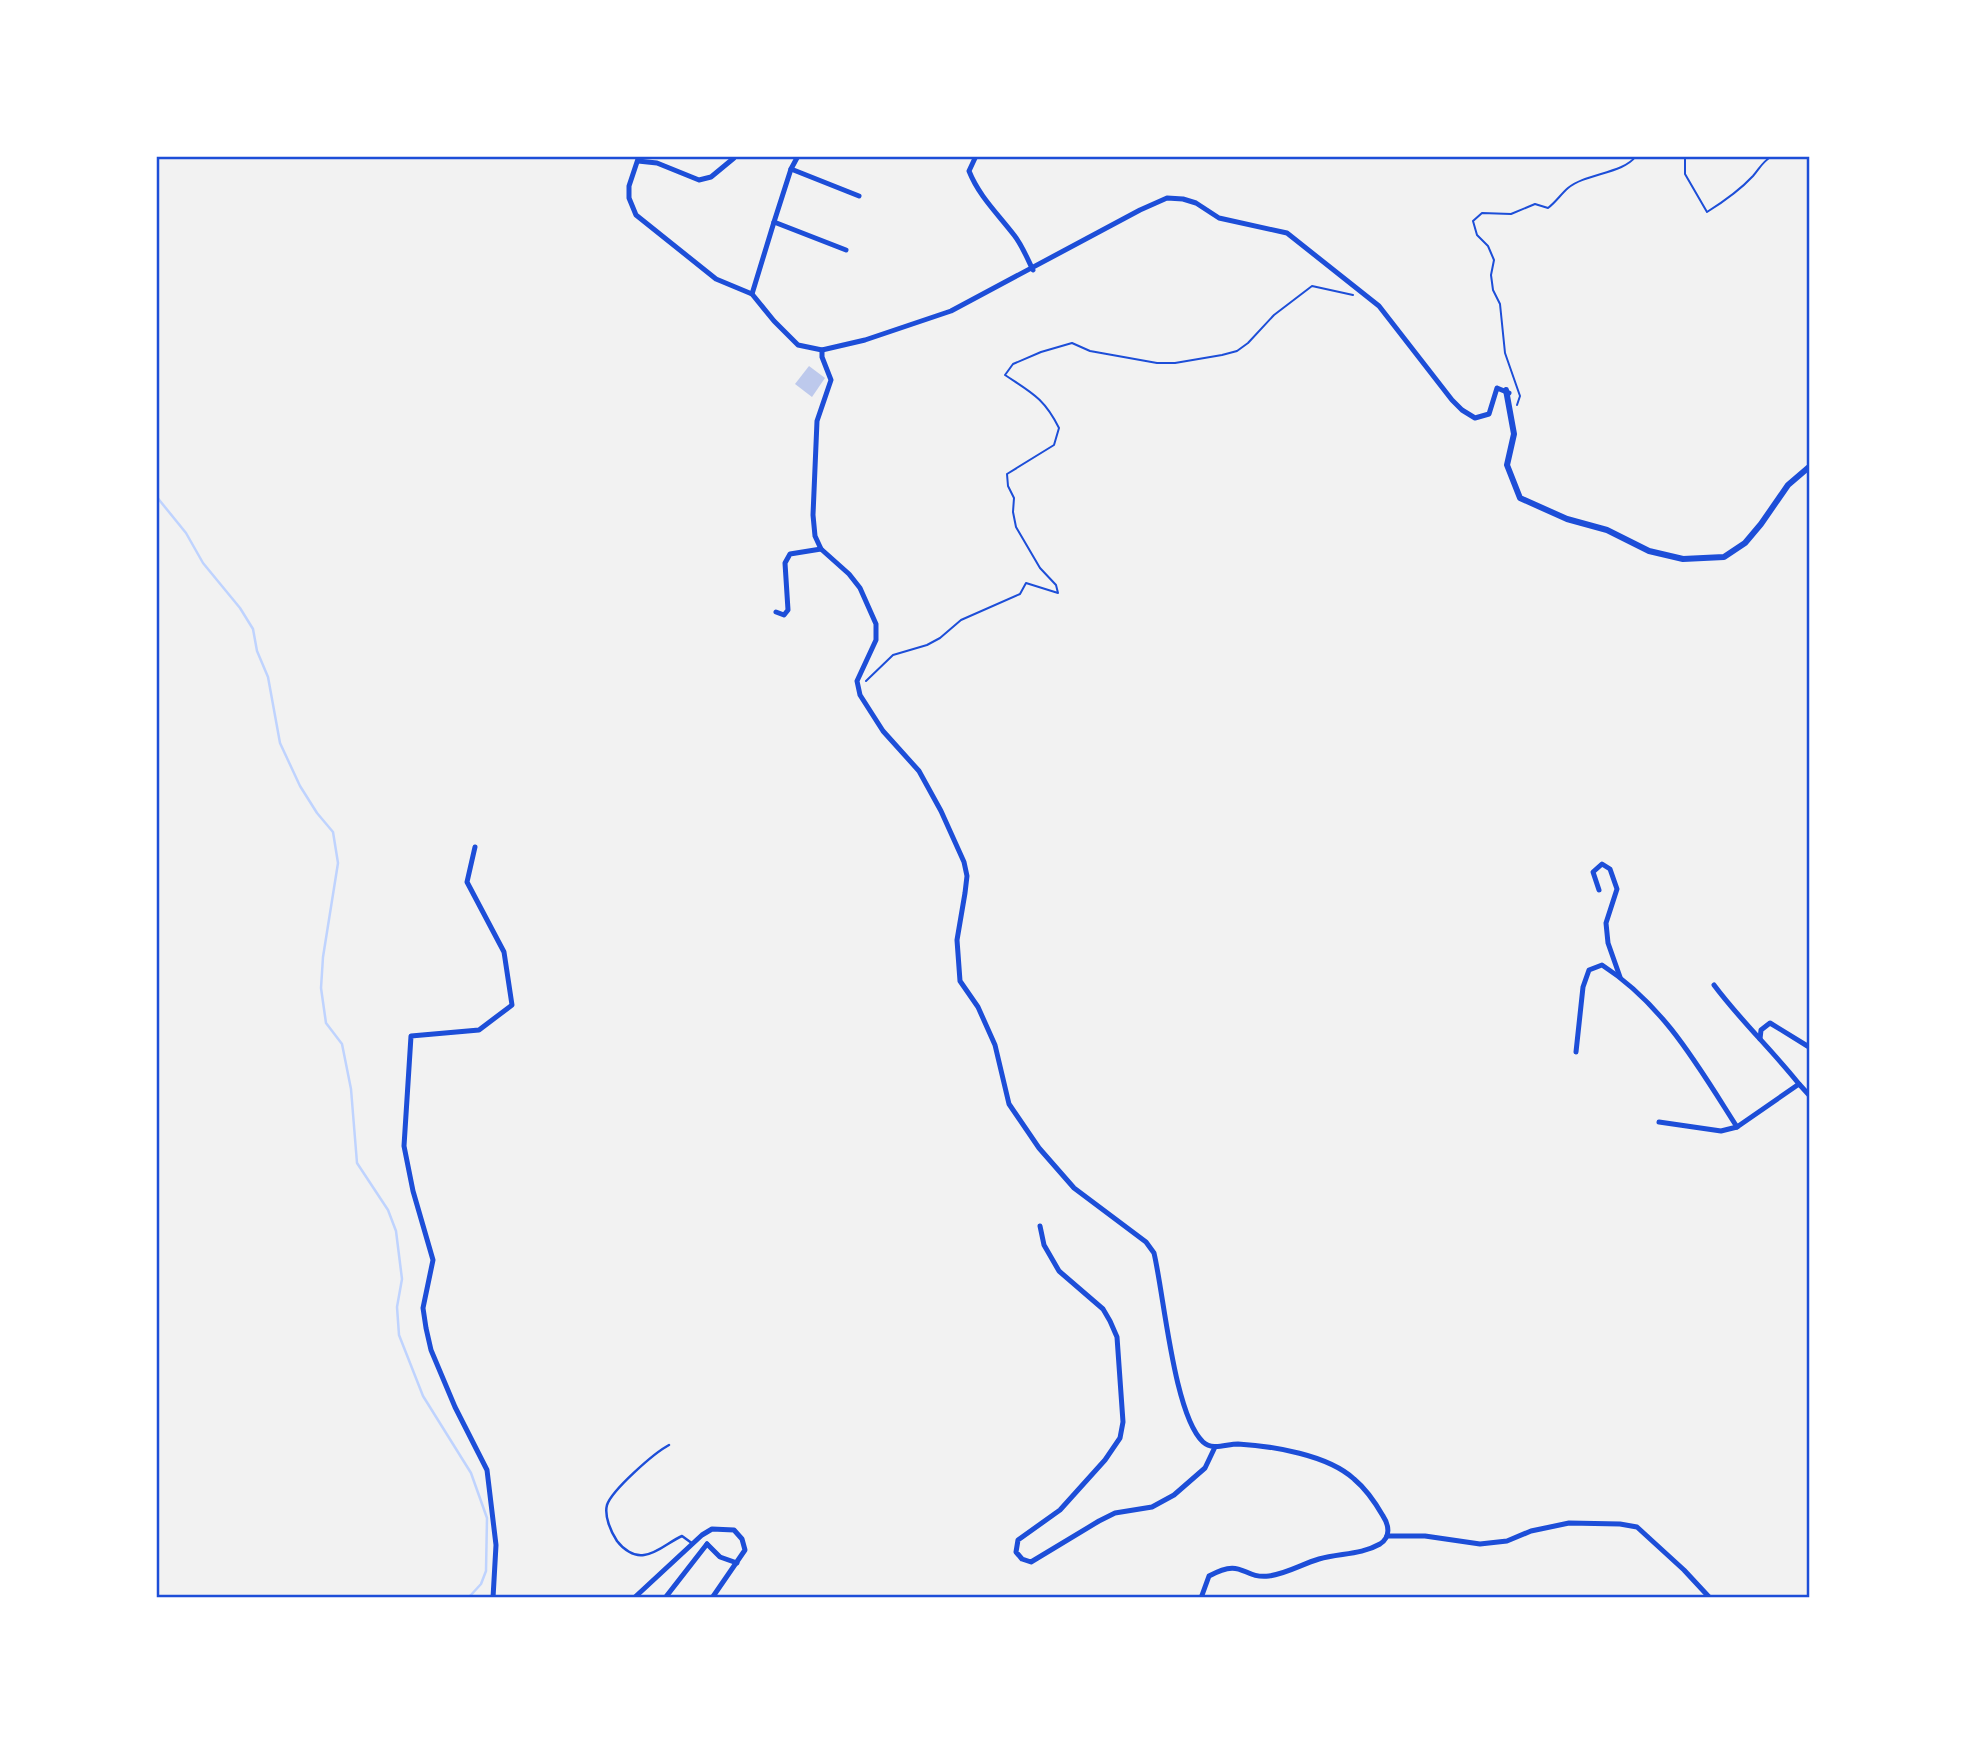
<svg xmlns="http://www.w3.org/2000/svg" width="1965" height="1754" font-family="'Playfair Display',serif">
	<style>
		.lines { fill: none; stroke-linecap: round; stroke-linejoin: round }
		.stream { stroke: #bfd3fe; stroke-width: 2.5 }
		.building { fill: #bdc9ec }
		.path { stroke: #1d4ed8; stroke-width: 2 }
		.service { stroke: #1d4ed8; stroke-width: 2.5 }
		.minor { stroke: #1d4ed8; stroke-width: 5 }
		.tertiary { stroke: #1d4ed8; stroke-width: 6 }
		.neatline { fill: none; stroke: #1d4ed8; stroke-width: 2.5 }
	</style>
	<rect width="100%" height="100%" fill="#f2f2f2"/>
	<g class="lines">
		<!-- stream -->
		<polyline class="stream" points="156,496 186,533 203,563 240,608 253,629 257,651 268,677 280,743 300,786 317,813 333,832 338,863 323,957 321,988 326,1023 342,1044 351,1089 357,1163 388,1210 396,1231 402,1279 397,1307 399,1335 423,1396 471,1473 487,1518 486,1571 481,1584 470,1596 465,1598"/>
	</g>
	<!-- building -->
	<polygon class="building" points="809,366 825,378 812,397 795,384"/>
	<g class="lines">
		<!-- path -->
		<g class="path">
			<path d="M1685 156V174L1707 212C1723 202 1740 190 1753 176 1760 168 1762 162 1772 156"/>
			<path d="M1517 405 1520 396 1505 353 1500 304 1493 290 1491 275 1494 260 1488 246 1477 235 1473 221 1482 213 1511 214 1535 204 1548 208C1556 202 1561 194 1568 188 1586 173 1623 174 1636 156"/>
			<path d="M866 681 893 655 927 645 940 638 961 620 1020 594 1026 583 1058 593 1056 585 1040 568 1016 527 1013 512 1014 498 1008 486 1007 474 1054 445 1059 428C1044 398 1032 393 1005 375L1013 364 1041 352 1072 343 1090 351 1157 363H1175L1222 355 1237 351 1248 343 1274 315 1312 286 1353 295"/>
		</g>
		<!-- service -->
		<path class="service" d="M669 1445C654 1453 612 1490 607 1505 604 1516 611 1532 617 1541 623 1549 634 1557 644 1555 657 1554 670 1541 682 1536L693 1544"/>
		<!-- minor -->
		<g class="minor">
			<polyline points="639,156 629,186 629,198 636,215 716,279 752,294 774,321 798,345 822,350 865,340 951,311 1140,210 1167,198 1183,199 1196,203 1219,218 1287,233 1379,306 1452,400 1462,410 1475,418 1489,414 1497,388 1509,393"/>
			<path d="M976 156 969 171C979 196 997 213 1014 235 1022 245 1027 258 1033 270"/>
			<polyline points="638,161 657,163 699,180 711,177 734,158"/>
			<polyline points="791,169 859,196"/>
			<polyline points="774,222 791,169 798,156"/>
			<polyline points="752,294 774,222 846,250"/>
			<path d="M822 350V357L831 380 817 421 813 515 815 536 821 549 849 574 860 588 876 624V640L857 681 860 695 883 731 919 771 941 811 964 862 967 876 965 893 957 940 960 981 978 1007 995 1045 1009 1104 1039 1148 1074 1188 1146 1242 1154 1253C1164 1295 1174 1415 1203 1442 1213 1451 1226 1444 1238 1444 1273 1446 1328 1455 1354 1479 1366 1489 1375 1502 1383 1516 1389 1525 1391 1537 1380 1544 1361 1555 1339 1553 1319 1559 1302 1564 1286 1574 1269 1576 1241 1579 1244 1557 1209 1576L1201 1598"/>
			<polyline points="776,612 784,615 788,610 785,563 790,554 821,549"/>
			<polyline points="475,847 467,882 504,952 512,1005 479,1030 411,1036 404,1146 413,1191 433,1260 423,1308 426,1328 431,1350 455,1407 487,1470 496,1545 493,1598"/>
			<polyline points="1599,890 1593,872 1602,864 1610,869 1617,889 1606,923 1608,943 1620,977"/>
			<path d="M1714 985C1740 1020 1772 1050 1799 1084"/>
			<polyline points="1760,1039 1761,1030 1770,1023 1809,1047"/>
			<path d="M1576 1052 1583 987 1589 970 1602 965C1664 1005 1698 1066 1737 1127L1799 1084 1809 1095"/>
			<polyline points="1659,1122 1721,1131 1737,1127"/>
			<polyline points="1040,1226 1044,1245 1059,1271 1103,1309 1110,1321 1117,1337 1123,1422 1120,1438 1105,1460 1060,1510 1018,1540 1016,1552 1022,1559 1031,1562 1099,1521 1115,1513 1152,1507 1174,1495 1205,1468 1215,1447"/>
			<polyline points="1387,1536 1425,1536 1480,1544 1507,1541 1531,1531 1569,1523 1620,1524 1637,1527 1684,1570 1710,1598"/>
			<polyline points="707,1544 720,1557 737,1563"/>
			<polyline points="634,1598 702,1535 712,1529 734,1530 742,1539 745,1550 712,1598"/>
			<polyline points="665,1598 707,1544"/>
		</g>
		<!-- tertiary -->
		<polyline class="tertiary" points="1506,390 1514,434 1507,465 1520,498 1567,519 1607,530 1649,551 1683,559 1724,557 1745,543 1761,524 1788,485 1809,467"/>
	</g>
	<!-- border -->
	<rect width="1965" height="1754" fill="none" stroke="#ffffff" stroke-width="315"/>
	<rect x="158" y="158" width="1650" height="1438" class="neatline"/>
</svg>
